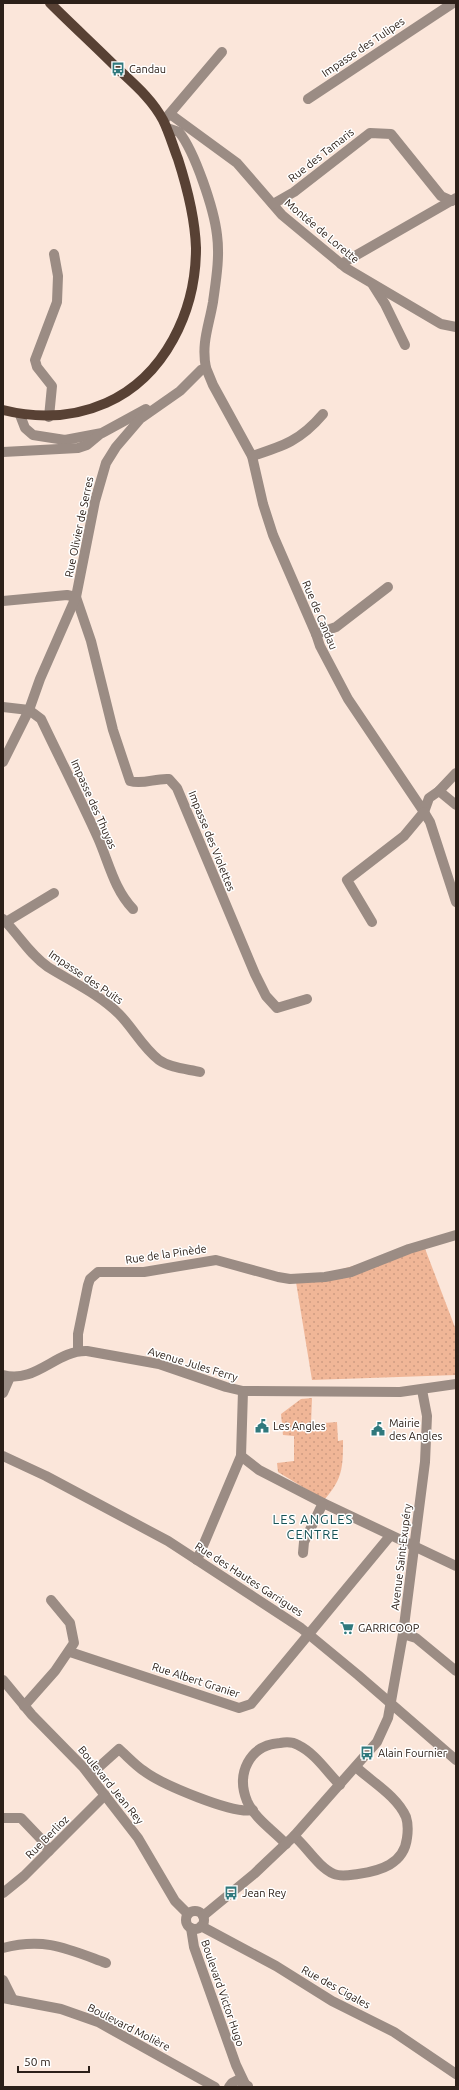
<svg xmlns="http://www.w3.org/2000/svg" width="459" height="2090" font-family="Ubuntu,sans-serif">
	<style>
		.grass { fill: url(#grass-dots) }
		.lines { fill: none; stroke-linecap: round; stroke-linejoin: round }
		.minor { stroke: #9b8c84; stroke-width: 10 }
		.major { stroke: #584134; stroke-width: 10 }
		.labels { text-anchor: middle; stroke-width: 3; stroke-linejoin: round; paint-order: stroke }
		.street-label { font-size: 11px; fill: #2c2019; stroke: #fff }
		.poi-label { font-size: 11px; fill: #2c2019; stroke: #fff; text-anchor: start }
		.quarter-label { font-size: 13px; letter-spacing: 1px; fill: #165356; stroke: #fff }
	</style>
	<defs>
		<pattern id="grass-dots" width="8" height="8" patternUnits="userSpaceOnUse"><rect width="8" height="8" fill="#f0b697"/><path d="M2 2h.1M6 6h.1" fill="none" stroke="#ce9c82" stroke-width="1.8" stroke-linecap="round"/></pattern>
	</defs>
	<rect width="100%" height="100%" fill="#fbe6da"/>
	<!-- grass -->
	<g class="grass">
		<polygon points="424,1246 456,1330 456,1375 312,1380 296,1282"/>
		<path d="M312 1398 311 1424 337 1422 338 1441 343 1440C343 1467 343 1479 324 1500L278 1472 277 1463 294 1461V1436L283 1435 281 1414 301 1399Z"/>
	</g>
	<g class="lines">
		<!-- minor -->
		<g class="minor">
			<polyline points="308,99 453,3"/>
			<polyline points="170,114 237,163 282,215 346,268 441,324 456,327"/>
			<polyline points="166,118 222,52"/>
			<polyline points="273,204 294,192 370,133 391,134 441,196 452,201"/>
			<polyline points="341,264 456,198"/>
			<polyline points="373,285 385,304 405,345"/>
			<polyline points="206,368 213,385 252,456 263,504 273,535 316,634 320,646 348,699 424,812 429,798 439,791 456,805"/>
			<polyline points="20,415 25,428 33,435 65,440 102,433 146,409"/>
			<polyline points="49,417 52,386 37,367 35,360 57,302 58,276 54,254"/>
			<polyline points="3,452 78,448 87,445 99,435"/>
			<path d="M252 456C284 446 301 440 323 414"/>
			<path d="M3 601 67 595 76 597 91 641 113 730 130 781C143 785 155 778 169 779L177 788 255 974 266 996 277 1008 307 999"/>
			<polyline points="316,634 336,627 388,587"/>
			<path d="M3 707 29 710 41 719C60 759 80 798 98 838 109 863 114 889 133 909"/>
			<path d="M3 762 29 710 40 679 76 597 95 501 106 463 116 447 140 419 180 391 201 370 206 368C201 343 209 326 213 302 216 280 220 257 217 235 214 209 195 152 179 132L167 128"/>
			<polyline points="439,791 456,773"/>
			<path d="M3 919C19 935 29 954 48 967 72 982 99 994 119 1014 133 1028 143 1048 159 1060 170 1068 187 1069 200 1072"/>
			<polyline points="6,922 54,893"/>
			<polyline points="372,922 347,880 404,836 424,812 430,822 456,902"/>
			<polyline points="78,1351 78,1334 88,1285 90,1279 98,1272 144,1272 216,1260 278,1277 290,1279 325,1277 351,1272 409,1249 456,1235"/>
			<path d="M3 1375C36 1384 56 1350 87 1351L159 1364 226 1387 243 1391 400 1392 456 1384"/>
			<polyline points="3,1393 10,1377"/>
			<polyline points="3,1456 46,1476 168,1541 301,1628 358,1675 456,1760"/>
			<polyline points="241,1456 259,1470 323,1503 456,1566"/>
			<polyline points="303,1553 304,1542 323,1503"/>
			<polyline points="197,1560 241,1456 243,1391"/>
			<polyline points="403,1634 416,1638 456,1671"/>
			<polyline points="70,1652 239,1708 251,1704 390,1536"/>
			<polyline points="3,1680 32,1715 83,1767 138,1838 175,1901 188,1914"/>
			<polyline points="24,1706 55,1671 74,1643 70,1623 51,1600"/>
			<path d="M90 1775 119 1749C127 1756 135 1765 144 1771 161 1784 234 1815 253 1810"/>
			<polyline points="3,1818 21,1818 42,1840 49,1851"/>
			<path d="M294 1836C307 1847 318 1867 334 1874 341 1877 350 1875 358 1874 380 1871 404 1864 407 1838 408 1831 408 1823 406 1817 397 1796 372 1782 356 1767"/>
			<path d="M286 1844C273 1830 255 1819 247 1801 236 1774 249 1745 280 1743 286 1742 293 1742 298 1745 315 1753 327 1772 340 1785"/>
			<polyline points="3,1893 24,1876 105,1795"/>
			<circle cx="195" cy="1920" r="9"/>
			<polyline points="203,1916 254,1874 294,1836 377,1742 388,1718 403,1634 425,1462 427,1416 422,1390"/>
			<polyline points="201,1926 276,1966 332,2001 394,2032 456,2074"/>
			<polyline points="191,1928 194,1947 236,2065 245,2084"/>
			<path d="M3 1948C45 1937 68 1949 106 1963"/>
			<polyline points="3,1980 13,2000"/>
			<polyline points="3,1998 61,2009 98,2022 215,2087"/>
			<polyline points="229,2087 232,2083 238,2080 248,2086"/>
		</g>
		<!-- major -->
		<path class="major" d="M3 410C39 419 72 418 106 403 165 377 196 311 196 248 195 218 187 187 178 159 173 146 169 132 163 120 152 99 134 84 117 68 95 46 72 25 50 3"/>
	</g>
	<!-- icons -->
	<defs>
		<g id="bus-bare" transform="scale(1.08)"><path d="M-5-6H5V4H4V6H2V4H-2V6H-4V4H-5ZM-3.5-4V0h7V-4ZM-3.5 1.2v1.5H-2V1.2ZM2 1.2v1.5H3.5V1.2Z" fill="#30797d" stroke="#fff" stroke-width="2.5" paint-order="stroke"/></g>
		<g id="civic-bare" transform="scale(1.08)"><path d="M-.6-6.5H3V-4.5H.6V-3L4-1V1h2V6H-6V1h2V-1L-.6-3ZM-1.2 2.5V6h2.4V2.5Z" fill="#30797d" stroke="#fff" stroke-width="2.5" paint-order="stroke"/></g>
		<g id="supermarket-bare" transform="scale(1.08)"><path d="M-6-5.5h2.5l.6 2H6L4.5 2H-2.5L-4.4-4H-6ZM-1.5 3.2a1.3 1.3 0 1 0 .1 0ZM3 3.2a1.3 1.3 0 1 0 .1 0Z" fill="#30797d" stroke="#fff" stroke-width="2.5" paint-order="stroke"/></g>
	</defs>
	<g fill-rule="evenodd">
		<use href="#bus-bare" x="118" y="69"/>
		<use href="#civic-bare" x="262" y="1426"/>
		<use href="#civic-bare" x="378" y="1429"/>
		<use href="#supermarket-bare" x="347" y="1628"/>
		<use href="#bus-bare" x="367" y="1753"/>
		<use href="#bus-bare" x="231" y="1893"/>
	</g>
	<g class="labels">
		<!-- street labels -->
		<g class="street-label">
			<text transform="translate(363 47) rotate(-34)" y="4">Impasse des Tulipes</text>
			<text transform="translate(321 155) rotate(-38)" y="4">Rue des Tamaris</text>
			<text transform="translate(322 231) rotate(40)" y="4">Montée de Lorette</text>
			<text transform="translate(79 527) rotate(-78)" y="4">Rue Olivier de Serres</text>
			<text transform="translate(320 615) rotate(67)" y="4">Rue de Candau</text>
			<text transform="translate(94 804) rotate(66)" y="4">Impasse des Thuyas</text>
			<text transform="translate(212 841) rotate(68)" y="4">Impasse des Violettes</text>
			<text transform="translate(86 977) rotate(34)" y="4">Impasse des Puits</text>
			<text transform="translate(166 1254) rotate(-8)" y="4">Rue de la Pinède</text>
			<text transform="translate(193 1364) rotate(17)" y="4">Avenue Jules Ferry</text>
			<text transform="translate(401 1557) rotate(-83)" y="4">Avenue Saint-Exupéry</text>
			<text transform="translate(249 1579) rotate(33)" y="4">Rue des Hautes Garrigues</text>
			<text transform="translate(196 1680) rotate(18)" y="4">Rue Albert Granier</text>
			<text transform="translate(111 1785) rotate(51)" y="4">Boulevard Jean Rey</text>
			<text transform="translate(47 1837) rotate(-45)" y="4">Rue Berlioz</text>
			<text transform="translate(336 1987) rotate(29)" y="4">Rue des Cigales</text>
			<text transform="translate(223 1993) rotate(71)" y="4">Boulevard Victor Hugo</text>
			<text transform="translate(129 2027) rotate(27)" y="4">Boulevard Molière</text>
		</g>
		<!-- poi labels -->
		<g class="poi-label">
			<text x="129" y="73">Candau</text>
			<text x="389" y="1427">Mairie<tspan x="389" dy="13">des Angles</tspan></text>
			<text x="273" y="1430">Les Angles</text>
			<text x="358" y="1632">GARRICOOP</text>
			<text x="378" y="1757">Alain Fournier</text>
			<text x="242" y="1897">Jean Rey</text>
		</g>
		<!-- quarter labels -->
		<g class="quarter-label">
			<text x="313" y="1524">LES ANGLES<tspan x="313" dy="15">CENTRE</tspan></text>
		</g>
	</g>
	<!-- border -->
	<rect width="459" height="2090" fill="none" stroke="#2c2019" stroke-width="8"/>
	<!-- scale -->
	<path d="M18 2066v6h71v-6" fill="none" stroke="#2c2019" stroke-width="2"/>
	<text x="24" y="2066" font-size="12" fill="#2c2019" stroke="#ffffff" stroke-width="3" paint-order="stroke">50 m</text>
</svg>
